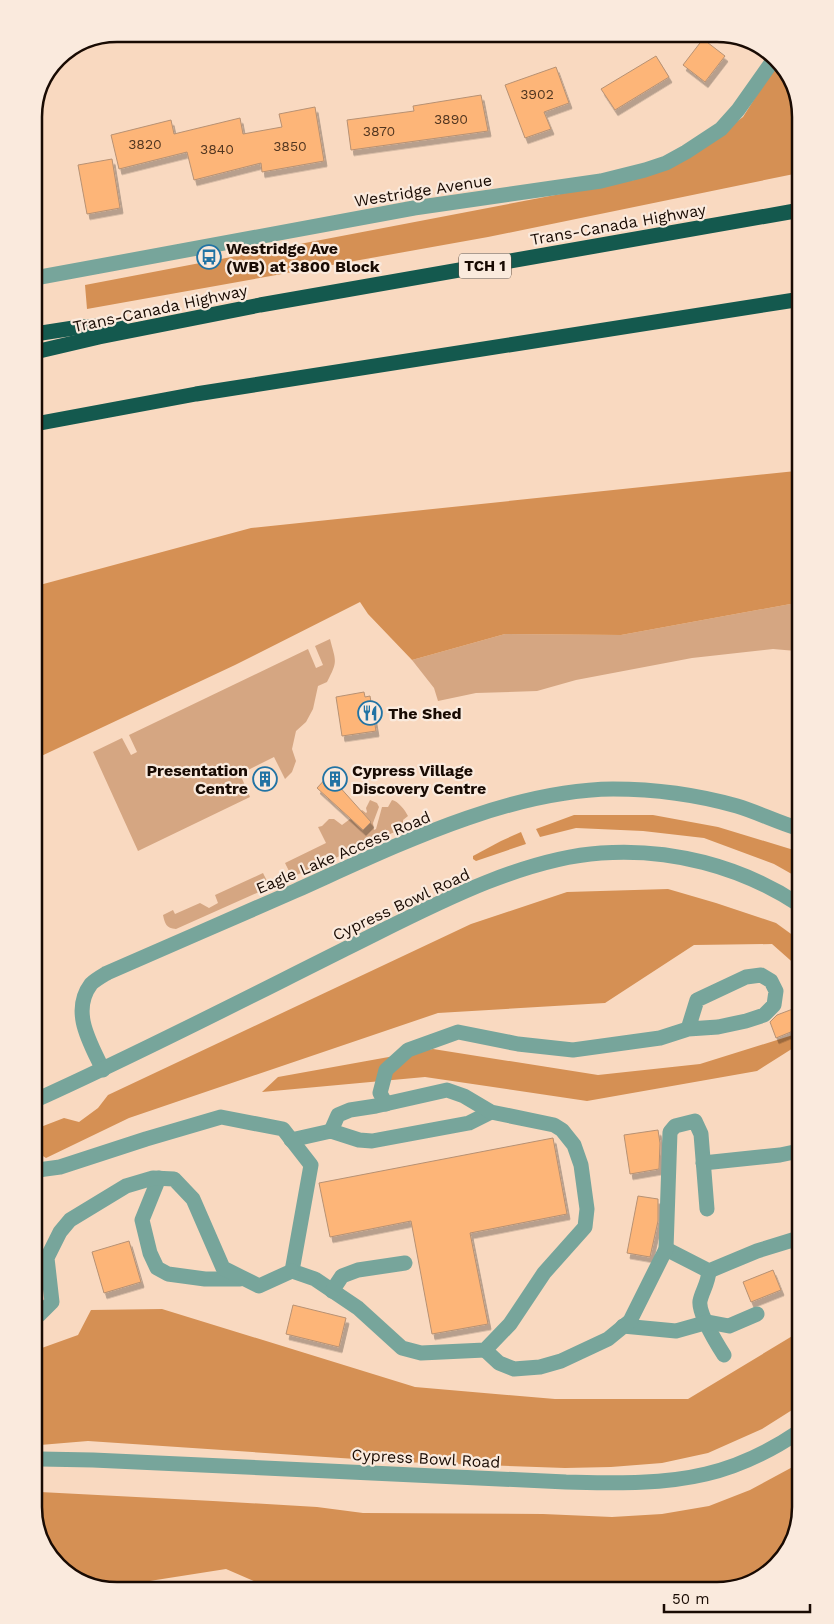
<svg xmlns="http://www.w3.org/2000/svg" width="834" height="1624" font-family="'Work Sans',sans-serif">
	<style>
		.green { fill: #d5a682 }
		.forest { fill: #d59054 }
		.building { fill: #fdb578; stroke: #b79173; filter: url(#shadow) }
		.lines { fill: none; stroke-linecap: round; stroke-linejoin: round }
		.minor { stroke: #77a59b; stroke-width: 15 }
		.highway { stroke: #14594e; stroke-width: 15 }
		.labels { text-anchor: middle; stroke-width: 4.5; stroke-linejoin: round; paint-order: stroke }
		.number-label { font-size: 14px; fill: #523620 }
		.shield { fill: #faeadd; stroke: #5c4e44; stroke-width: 1 }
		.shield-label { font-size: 15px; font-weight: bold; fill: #190b03 }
		.street-label { font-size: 16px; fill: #190b03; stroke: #faeadd }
		.poi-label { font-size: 16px; font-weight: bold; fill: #190b03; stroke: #faeadd; text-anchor: start }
		.rim { fill: none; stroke: #190b03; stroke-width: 2.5 }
	</style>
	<defs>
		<filter id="shadow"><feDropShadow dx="3" dy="5.5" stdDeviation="0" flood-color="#0004"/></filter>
	</defs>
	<rect width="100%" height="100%" fill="#f9d9c0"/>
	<!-- green -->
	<g class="green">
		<polygon points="796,603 796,651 773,649 692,658 576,680 537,691 476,693 438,701 434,688 412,660 505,634 621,635"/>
		<path d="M330 639C336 662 338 661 327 682L318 686 313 709 306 722 296 731 292 749 296 761 292 772 285 779 274 757 240 774 250 797 138 851 93 752 122 738 131 755 137 752 129 735 308 649 316 668 323 665 315 646Z"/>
		<path d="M370 800 377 803 379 807 373 823 374 830 376 829 382 807H388L392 800C398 801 405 810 408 816L403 820V823L406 827 292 877 285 863 326 843 318 827 322 826 329 819H334L342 825 362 810 366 813 367 812 366 808Z"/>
		<path d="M263 873 270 887 176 929C166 928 165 924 163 915L173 910 175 914 200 903 209 908 218 903 215 895Z"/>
	</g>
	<!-- forest -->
	<g class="forest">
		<polygon points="777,63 794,86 794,174 488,237 87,309 85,285 634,180 695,152 743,117"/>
		<polygon points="796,471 796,603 621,635 505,634 412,660 368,614 360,602 235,665 37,758 36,586 251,528"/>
		<polygon points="574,815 653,815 718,827 797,851 797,877 774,864 704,838 643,831 576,828 540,837 536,829"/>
		<polygon points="521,832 526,844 476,861 473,859 473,856 501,841"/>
		<polygon points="668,889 716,903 776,923 798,939 798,967 772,944 694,945 605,1003 438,1013 129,1118 46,1158 38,1153 38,1128 64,1118 79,1122 98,1108 108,1095 471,924 567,892"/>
		<polygon points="798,1032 798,1045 757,1071 587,1101 425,1077 262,1092 278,1077 433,1049 598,1075 700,1064 793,1035"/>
		<polygon points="162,1309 415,1387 555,1399 688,1399 799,1332 800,1405 762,1429 708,1453 662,1463 611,1467 565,1468 401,1462 88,1441 40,1445 39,1349 78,1335 91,1310"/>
		<polygon points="800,1463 800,1507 786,1553 748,1584 272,1589 226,1569 105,1588 67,1573 40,1538 40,1492 213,1501 317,1507 363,1513 543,1514 612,1517 662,1514 709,1506 750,1490"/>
	</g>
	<!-- building -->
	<g class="building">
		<polygon points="703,39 725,56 705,82 683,65"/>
		<polygon points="656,56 669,77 615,110 601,89"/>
		<polygon points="556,67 569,103 544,112 551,129 525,138 505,85"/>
		<polygon points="481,95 488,131 351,150 347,120 414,111 413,106"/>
		<polygon points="315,107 324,161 262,172 261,163 194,180 187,152 119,169 111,135 171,120 174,134 240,118 243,134 282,127 279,114"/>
		<polygon points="112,159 120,208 87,214 78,165"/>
		<polygon points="364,692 365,697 370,696 376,731 342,736 336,697"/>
		<polygon points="329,775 371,822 363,830 317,788"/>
		<polygon points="798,1007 798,1029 776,1038 770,1022 777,1015"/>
		<polygon points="658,1130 660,1143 659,1169 630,1174 624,1135"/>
		<polygon points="553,1138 567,1214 470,1233 488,1324 432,1334 411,1221 330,1237 319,1183"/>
		<polygon points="638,1196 658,1199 658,1221 650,1257 627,1253"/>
		<polygon points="129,1241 141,1282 104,1293 92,1252"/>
		<polygon points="773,1270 781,1290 751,1302 743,1282"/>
		<polygon points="293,1305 346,1318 339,1347 286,1334"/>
	</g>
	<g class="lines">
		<!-- minor -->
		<g class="minor">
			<polyline points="35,278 414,208 601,181 645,170 666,163 686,152 721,129 738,110 774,59"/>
			<path d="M103 1070C91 1044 70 1012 91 984 95 980 102 976 107 973 170 945 232 919 295 891 391 848 506 790 613 789 654 789 698 795 737 806 757 812 777 822 797 828"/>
			<path d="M38 1099C140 1053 239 1002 339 952 417 914 514 859 601 853 670 848 740 866 798 904"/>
			<polyline points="386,1104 380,1093 386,1070 408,1050 458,1032 518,1044 573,1050 660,1038 688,1029 718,1027 746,1021 764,1015 774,1005 776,991 771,981 761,975 746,977 697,1000 688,1029"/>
			<polyline points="291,1140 331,1131 359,1140 372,1141 469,1123 491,1112"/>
			<polyline points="703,1163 780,1155 799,1151"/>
			<polyline points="38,1170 60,1167 146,1139 221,1117 283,1129 311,1165 292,1271 315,1279 358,1308 402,1348 421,1353 485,1350 510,1324 544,1273 585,1227 587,1209 581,1165 574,1145 562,1130 554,1125 491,1112 464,1096 447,1090 376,1106 350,1110 338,1115 331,1131"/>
			<polyline points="159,1178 142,1220 150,1253 157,1268 168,1274 205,1279 240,1279"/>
			<polyline points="666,1249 709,1271 757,1251 799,1238"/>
			<path d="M709 1271C708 1284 702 1291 700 1301 698 1313 717 1344 724 1355"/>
			<polyline points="332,1291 342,1276 358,1270 405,1263"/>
			<polyline points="39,1315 52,1302 47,1258 60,1232 70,1220 126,1186 153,1178 174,1179 193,1199 223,1268 259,1286 292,1271"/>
			<polyline points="623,1326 676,1331 708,1322 729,1326 757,1314"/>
			<polyline points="485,1350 499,1363 514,1369 540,1367 561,1361 608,1339 630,1321 666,1249 670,1132 675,1126 695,1121 701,1134 707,1209"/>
			<path d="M40 1459 93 1460 566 1482C612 1483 660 1485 706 1474 740 1466 772 1450 800 1431"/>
		</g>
		<!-- highway -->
		<g class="highway">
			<polyline points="35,334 80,327 120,325"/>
			<polyline points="35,352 99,337 260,305 795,211"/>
			<polyline points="35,424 196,394 795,300"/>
		</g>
	</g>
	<!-- icons -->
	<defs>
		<g id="bus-ring" transform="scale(1.25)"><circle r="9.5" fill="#faeadd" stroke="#2173a4" stroke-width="1.5"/><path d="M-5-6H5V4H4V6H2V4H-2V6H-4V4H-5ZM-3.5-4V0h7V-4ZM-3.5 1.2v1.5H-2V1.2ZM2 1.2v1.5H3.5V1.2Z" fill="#2173a4"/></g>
		<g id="restaurant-ring" transform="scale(1.25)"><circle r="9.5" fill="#faeadd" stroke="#2173a4" stroke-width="1.5"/><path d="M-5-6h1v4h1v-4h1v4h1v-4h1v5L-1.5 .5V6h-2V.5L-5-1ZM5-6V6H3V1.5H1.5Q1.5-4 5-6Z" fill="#2173a4"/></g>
		<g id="building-ring" transform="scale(1.25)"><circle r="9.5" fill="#faeadd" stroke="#2173a4" stroke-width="1.5"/><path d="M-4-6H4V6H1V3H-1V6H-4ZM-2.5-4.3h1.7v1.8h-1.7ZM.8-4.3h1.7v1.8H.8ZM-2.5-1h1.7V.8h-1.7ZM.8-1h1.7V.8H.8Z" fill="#2173a4"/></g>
	</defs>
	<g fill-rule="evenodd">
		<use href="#bus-ring" x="209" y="257"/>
		<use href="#restaurant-ring" x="370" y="713"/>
		<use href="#building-ring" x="265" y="779"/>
		<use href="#building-ring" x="335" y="779"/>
	</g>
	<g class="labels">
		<!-- number labels -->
		<g class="number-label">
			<text x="537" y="99">3902</text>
			<text x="451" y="124">3890</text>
			<text x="379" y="136">3870</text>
			<text x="145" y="149">3820</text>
			<text x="290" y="151">3850</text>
			<text x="217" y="154">3840</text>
		</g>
		<!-- shield labels -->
		<rect class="shield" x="459" y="253.5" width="52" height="25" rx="4"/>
		<g class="shield-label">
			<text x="485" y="271">TCH 1</text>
		</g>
		<!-- street labels -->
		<g class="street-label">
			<text transform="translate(423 190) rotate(-9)" y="6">Westridge Avenue</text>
			<text transform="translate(618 224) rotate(-10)" y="6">Trans-Canada Highway</text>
			<text transform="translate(160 308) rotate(-12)" y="6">Trans-Canada Highway</text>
			<text transform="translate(343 852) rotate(-23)" y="6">Eagle Lake Access Road</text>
			<text transform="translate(401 904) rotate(-25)" y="6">Cypress Bowl Road</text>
			<text transform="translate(426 1458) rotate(3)" y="6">Cypress Bowl Road</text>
		</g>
		<!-- poi labels -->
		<g class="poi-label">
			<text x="226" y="254">Westridge Ave<tspan x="226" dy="18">(WB) at 3800 Block</tspan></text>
			<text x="388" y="719">The Shed</text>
			<text x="248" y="776" text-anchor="end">Presentation<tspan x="248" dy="18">Centre</tspan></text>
			<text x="352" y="776">Cypress Village<tspan x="352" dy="18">Discovery Centre</tspan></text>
		</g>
	</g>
	<!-- crop -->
	<path d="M0 0H834V1624H0ZM117 42H717A75 75 0 0 1 792 117V1507A75 75 0 0 1 717 1582H117A75 75 0 0 1 42 1507V117A75 75 0 0 1 117 42Z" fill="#faeadd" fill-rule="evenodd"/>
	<path class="rim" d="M117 42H717A75 75 0 0 1 792 117V1507A75 75 0 0 1 717 1582H117A75 75 0 0 1 42 1507V117A75 75 0 0 1 117 42Z"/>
	<!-- scale -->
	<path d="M664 1604v8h146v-8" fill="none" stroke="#190b03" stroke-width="2.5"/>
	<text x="672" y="1604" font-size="15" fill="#190b03" stroke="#faeadd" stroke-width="4" paint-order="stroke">50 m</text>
</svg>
